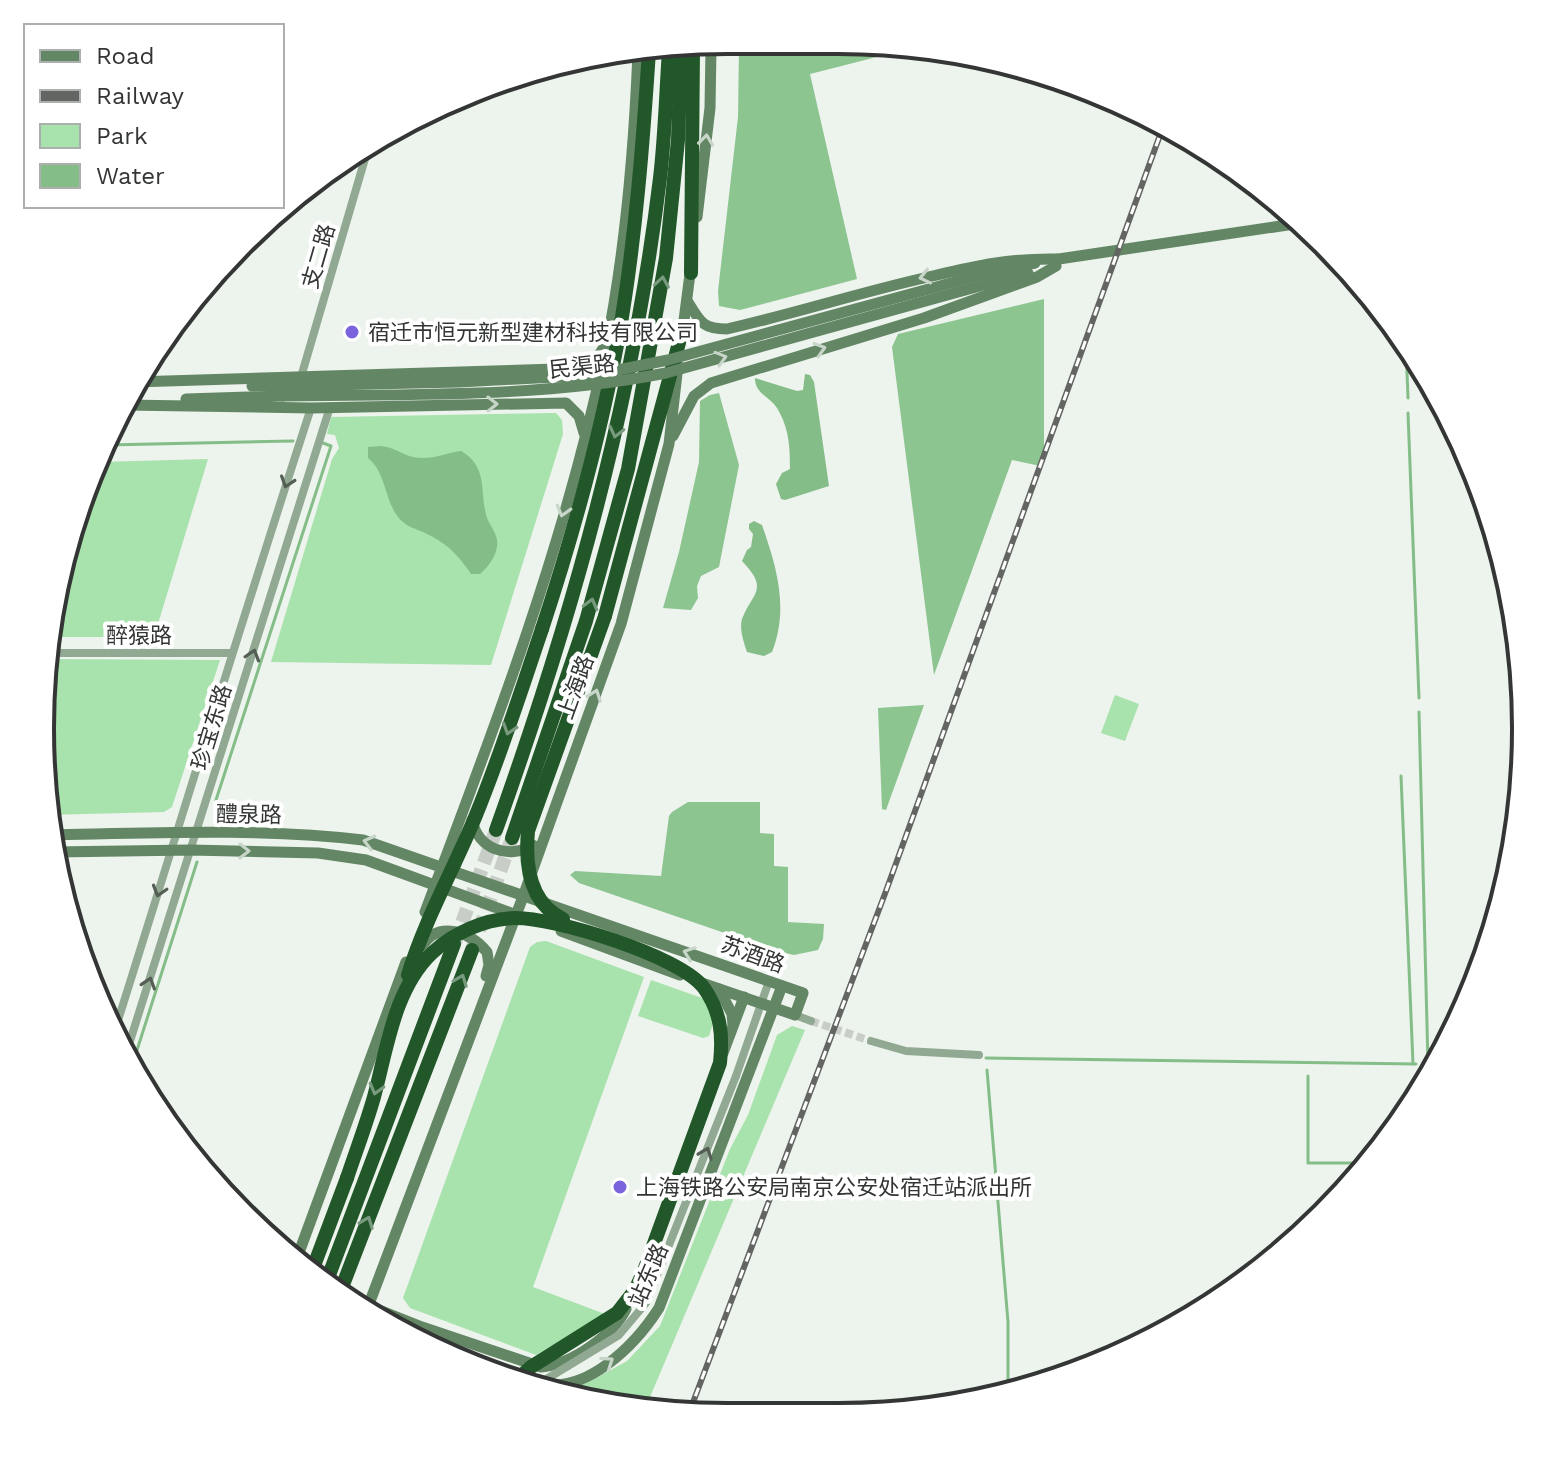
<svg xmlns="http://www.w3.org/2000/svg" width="1566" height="1457" font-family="'Work Sans','Noto Sans SC',sans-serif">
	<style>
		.green { fill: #a8e2ac }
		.forest { fill: #8dc591 }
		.water { fill: #85bd89 }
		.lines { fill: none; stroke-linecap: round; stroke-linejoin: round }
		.stream { stroke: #85bd89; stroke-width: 3 }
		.street-tunnel { stroke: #c8cdc8; stroke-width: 8; stroke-dasharray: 8 4; stroke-linecap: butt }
		.highway-tunnel { stroke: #c8cdc8; stroke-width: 14; stroke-dasharray: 14 7; stroke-linecap: butt }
		.street { stroke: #91a992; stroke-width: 8 }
		.secondary { stroke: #638665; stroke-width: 11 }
		.highway { stroke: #225729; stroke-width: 14 }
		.rail-casing { stroke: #626562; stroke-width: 6 }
		.rail { stroke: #fff; stroke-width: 3; stroke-dasharray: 9; stroke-linecap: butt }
		.street-bridge { stroke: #91a992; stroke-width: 8 }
		.secondary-bridge { stroke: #638665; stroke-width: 11 }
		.highway-bridge { stroke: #225729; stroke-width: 14 }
		.oneway { stroke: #c8d5c9 }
		.oneway2 { stroke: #7a9a7f }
		.oneway3 { stroke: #545e55 }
		.poi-dot { fill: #7b63de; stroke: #fff; stroke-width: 3 }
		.labels { text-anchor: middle; stroke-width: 8; stroke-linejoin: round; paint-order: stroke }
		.street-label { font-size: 22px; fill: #333634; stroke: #fff }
		.poi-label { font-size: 22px; fill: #333634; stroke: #fff; text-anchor: start }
		.rim { fill: none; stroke: #333634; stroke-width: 4 }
	</style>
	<rect width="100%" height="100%" fill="#edf3ed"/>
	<!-- green -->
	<g class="green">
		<polygon points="556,413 562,420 563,434 491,665 271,662 332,459 339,448 335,435 327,434 331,417"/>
		<polygon points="208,459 154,637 49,637 64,550 100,462"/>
		<polygon points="46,659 220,660 172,807 164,812 46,815 42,683"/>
		<polygon points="1115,695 1139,704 1125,741 1101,733"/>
		<polygon points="546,941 644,977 533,1287 605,1314 536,1355 410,1308 403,1298 530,947 537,942"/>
		<polygon points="651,980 719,1004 709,1036 703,1038 638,1016"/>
		<polygon points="792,1026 805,1030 645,1409 595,1404 560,1393 589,1382 627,1361 660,1326 730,1149 748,1115 777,1035"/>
	</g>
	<!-- forest -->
	<g class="forest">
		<polygon points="883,42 916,47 810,74 857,279 740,310 719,306 718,291 738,117 739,47"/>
		<polygon points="1044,299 1044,453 1040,466 1012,460 934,675 892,347 898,334"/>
		<polygon points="719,393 739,465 719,567 701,576 697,586 698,598 691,610 663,608 679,552 699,462 700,401 710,395"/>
		<polygon points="924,705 886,810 882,809 878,708"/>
		<polygon points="688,802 760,802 760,833 774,834 774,866 788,867 788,922 824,924 823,939 818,950 794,955 780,952 579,883 570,875 575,871 661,876 669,816 672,812"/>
	</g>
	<!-- water -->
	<g class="water">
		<path d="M805 374 810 375 814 382 829 486 785 500 781 499 776 484 782 473 790 469C790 446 789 428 777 408 769 396 755 394 755 378L797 391 803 390Z"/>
		<path d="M381 446C394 447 401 454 413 457 431 461 444 453 461 451 489 467 479 492 487 518 491 528 499 535 497 547 495 558 488 567 480 574H471C458 554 446 543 425 533 419 530 408 527 403 522 384 506 388 474 368 458V447Z"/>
		<path d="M754 521 762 525C777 568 789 609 772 652L764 656 747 652C744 643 739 629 742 619 752 593 770 590 742 561L747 550 751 547 753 534 749 529V524Z"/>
	</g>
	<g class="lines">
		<!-- stream -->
		<g class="stream">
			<polyline points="1406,346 1408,398"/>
			<polyline points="1408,413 1419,698"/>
			<polyline points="107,445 293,441"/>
			<polyline points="1419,712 1428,1064"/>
			<polyline points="1401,776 1413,1064"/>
			<polyline points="215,803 331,446 323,443"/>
			<polyline points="986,1058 1416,1064"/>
			<polyline points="131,1069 197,862"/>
			<polyline points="987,1070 1008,1322 1008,1392"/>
			<polyline points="1308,1076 1308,1163 1369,1163"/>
		</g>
		<!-- street-tunnel -->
		<polyline class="street-tunnel" points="811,1021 871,1041"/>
		<!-- highway-tunnel -->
		<g class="highway-tunnel">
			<polyline points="455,942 496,830"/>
			<polyline points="472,950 511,841"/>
		</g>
		<!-- street -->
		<g class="street">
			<polyline points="301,377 369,145"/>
			<polyline points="46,653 231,653"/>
			<polyline points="795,1015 811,1021"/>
			<path d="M114 1033C180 824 243 616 311 408"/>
			<polyline points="871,1041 906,1051 979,1055"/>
			<polyline points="125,1057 330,407"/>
			<polyline points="736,1076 769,981"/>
		</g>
		<!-- secondary -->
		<g class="secondary">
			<polyline points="697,217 710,108 711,49"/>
			<polyline points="1052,260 1301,223"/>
			<polyline points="984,274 1035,263"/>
			<polyline points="987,284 1028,273"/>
			<path d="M688 302C700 322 703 329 727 329 793 314 858 293 924 278 972 267 1007 258 1057 259"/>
			<polyline points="682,336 691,266"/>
			<path d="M134 382 557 369C574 367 594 367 602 350"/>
			<polyline points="252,386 283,386"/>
			<polyline points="186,399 283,396"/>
			<polyline points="124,405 311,408 566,403 579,416 584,433"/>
			<polyline points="673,436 694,396 711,383 924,318 1037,277 1056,266"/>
			<path d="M472 820C478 849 508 860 533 845"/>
			<path d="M50 835C152 833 261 828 363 840L803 993 795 1015 696 981"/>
			<polyline points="54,852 191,850 318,853 366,860 519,916"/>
			<path d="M425 912C494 730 565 544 605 353 625 254 634 152 638 52"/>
			<polyline points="561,931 680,975"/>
			<path d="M422 946C439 920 470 932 487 952L489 965 486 976"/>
			<polyline points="719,989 732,1014 733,1025"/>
			<polyline points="723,1053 744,997"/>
			<polyline points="297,1258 406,962"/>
			<path d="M369 1306 422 1327 541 1367C571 1365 613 1335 626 1309"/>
			<polyline points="366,1312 524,894 621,624 669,444 678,365"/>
			<path d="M406 1333 538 1382C585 1397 636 1344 659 1308L782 986"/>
		</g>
		<!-- highway -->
		<g class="highway">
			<polyline points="691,273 693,49"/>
			<polyline points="605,616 683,328"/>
			<path d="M542 629C575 529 603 426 621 323 636 233 643 142 649 51"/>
			<path d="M496 830C572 618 633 402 660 178 665 136 666 93 669 50"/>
			<polyline points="512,838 586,621 628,469 666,258 678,140 681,50"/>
			<polyline points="312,1271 347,1178"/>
			<polyline points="326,1283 454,944"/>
			<polyline points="339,1295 472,950"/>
		</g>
		<!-- rail casing -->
		<g class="rail-casing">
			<polyline id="rail" points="689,1413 886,891 1164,124"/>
		</g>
		<!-- rail -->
		<use href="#rail" class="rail"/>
		<!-- street-bridge -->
		<polyline class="street-bridge" points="535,1386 619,1335 646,1303 736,1076"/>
		<!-- secondary-bridge -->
		<g class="secondary-bridge">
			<polyline points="283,386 459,382 593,375 668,360 984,274"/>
			<path d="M283 396C411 394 540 398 666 373L987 284"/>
		</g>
		<!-- highway-bridge -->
		<g class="highway-bridge">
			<path d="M563 919C529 903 525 864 528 831L605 616"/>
			<path d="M408 975C425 919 454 869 476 815 501 754 521 691 542 629"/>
			<path d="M347 1178C356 1151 366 1125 374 1097 387 1049 394 989 432 953 453 933 485 919 514 918 553 917 681 956 704 988 721 1012 723 1035 720 1063L644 1271 635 1290 617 1313 531 1367 517 1380"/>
		</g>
	</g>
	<!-- one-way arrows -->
	<defs><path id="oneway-chevron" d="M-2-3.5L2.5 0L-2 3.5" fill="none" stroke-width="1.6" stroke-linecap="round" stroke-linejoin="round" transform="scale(2)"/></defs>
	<g class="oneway">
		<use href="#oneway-chevron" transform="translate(706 140) rotate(-83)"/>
		<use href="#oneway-chevron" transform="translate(925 277) rotate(167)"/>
		<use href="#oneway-chevron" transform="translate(820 349) rotate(-17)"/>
		<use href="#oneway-chevron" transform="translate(721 358) rotate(-16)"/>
		<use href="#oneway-chevron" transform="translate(492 404) rotate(-1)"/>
		<use href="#oneway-chevron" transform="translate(563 511) rotate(106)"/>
		<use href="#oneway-chevron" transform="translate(595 695) rotate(-70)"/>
		<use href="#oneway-chevron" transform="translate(369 842) rotate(-166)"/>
		<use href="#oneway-chevron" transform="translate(244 851) rotate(1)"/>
		<use href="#oneway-chevron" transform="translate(689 953) rotate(-160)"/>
		<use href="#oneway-chevron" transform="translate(608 1362) rotate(-34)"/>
	</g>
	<g class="oneway2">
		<use href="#oneway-chevron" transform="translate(662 282) rotate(-81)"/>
		<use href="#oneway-chevron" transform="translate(616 432) rotate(103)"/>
		<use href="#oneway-chevron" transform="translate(591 604) rotate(-75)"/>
		<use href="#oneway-chevron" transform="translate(509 729) rotate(108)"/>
		<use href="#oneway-chevron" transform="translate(461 980) rotate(-69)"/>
		<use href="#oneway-chevron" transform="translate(376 1089) rotate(105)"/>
		<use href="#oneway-chevron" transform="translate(367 1222) rotate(-69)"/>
	</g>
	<g class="oneway3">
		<use href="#oneway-chevron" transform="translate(287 482) rotate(108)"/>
		<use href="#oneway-chevron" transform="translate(253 655) rotate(-73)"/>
		<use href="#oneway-chevron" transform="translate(159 891) rotate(107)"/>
		<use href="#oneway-chevron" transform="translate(149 983) rotate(-72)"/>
		<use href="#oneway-chevron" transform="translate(706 1153) rotate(-69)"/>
	</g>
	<!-- markers -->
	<g class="poi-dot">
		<circle cx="352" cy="332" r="8"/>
		<circle cx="620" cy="1187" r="8"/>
	</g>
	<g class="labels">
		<!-- street labels -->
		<g class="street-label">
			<text transform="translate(318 256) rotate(-74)" y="8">支二路</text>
			<text transform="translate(582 366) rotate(-6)" y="8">民渠路</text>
			<text x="139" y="643">醉猿路</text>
			<text transform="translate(575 687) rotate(-70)" y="8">上海路</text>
			<text transform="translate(211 727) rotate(-73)" y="8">珍宝东路</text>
			<text transform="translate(249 814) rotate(1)" y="8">醴泉路</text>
			<text transform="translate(753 954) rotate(20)" y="8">苏酒路</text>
			<text transform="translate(648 1275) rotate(-67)" y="8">站东路</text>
		</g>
		<!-- poi labels -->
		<g class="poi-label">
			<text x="368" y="340">宿迁市恒元新型建材科技有限公司</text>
			<text x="636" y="1195">上海铁路公安局南京公安处宿迁站派出所</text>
		</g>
	</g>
	<!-- crop -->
	<path d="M0 0H1566V1457H0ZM728 54H838A674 674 0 0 1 1512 728V729A674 674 0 0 1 838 1403H728A674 674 0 0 1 54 729V728A674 674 0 0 1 728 54Z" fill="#fff" fill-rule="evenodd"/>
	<path class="rim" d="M728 54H838A674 674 0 0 1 1512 728V729A674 674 0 0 1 838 1403H728A674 674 0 0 1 54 729V728A674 674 0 0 1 728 54Z"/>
	<!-- legend -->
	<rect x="24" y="24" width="260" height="184" fill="#ffffff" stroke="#adafae" stroke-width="2"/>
	<rect x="40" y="50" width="40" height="12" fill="#638665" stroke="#adafae" stroke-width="2"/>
	<text x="96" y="64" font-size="24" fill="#333634">Road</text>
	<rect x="40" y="90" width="40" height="12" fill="#626562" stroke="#adafae" stroke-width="2"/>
	<text x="96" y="104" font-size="24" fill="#333634">Railway</text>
	<rect x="40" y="124" width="40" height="24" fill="#a8e2ac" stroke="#adafae" stroke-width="2"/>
	<text x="96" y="144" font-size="24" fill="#333634">Park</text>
	<rect x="40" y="164" width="40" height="24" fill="#85bd89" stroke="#adafae" stroke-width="2"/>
	<text x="96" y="184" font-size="24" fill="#333634">Water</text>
</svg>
